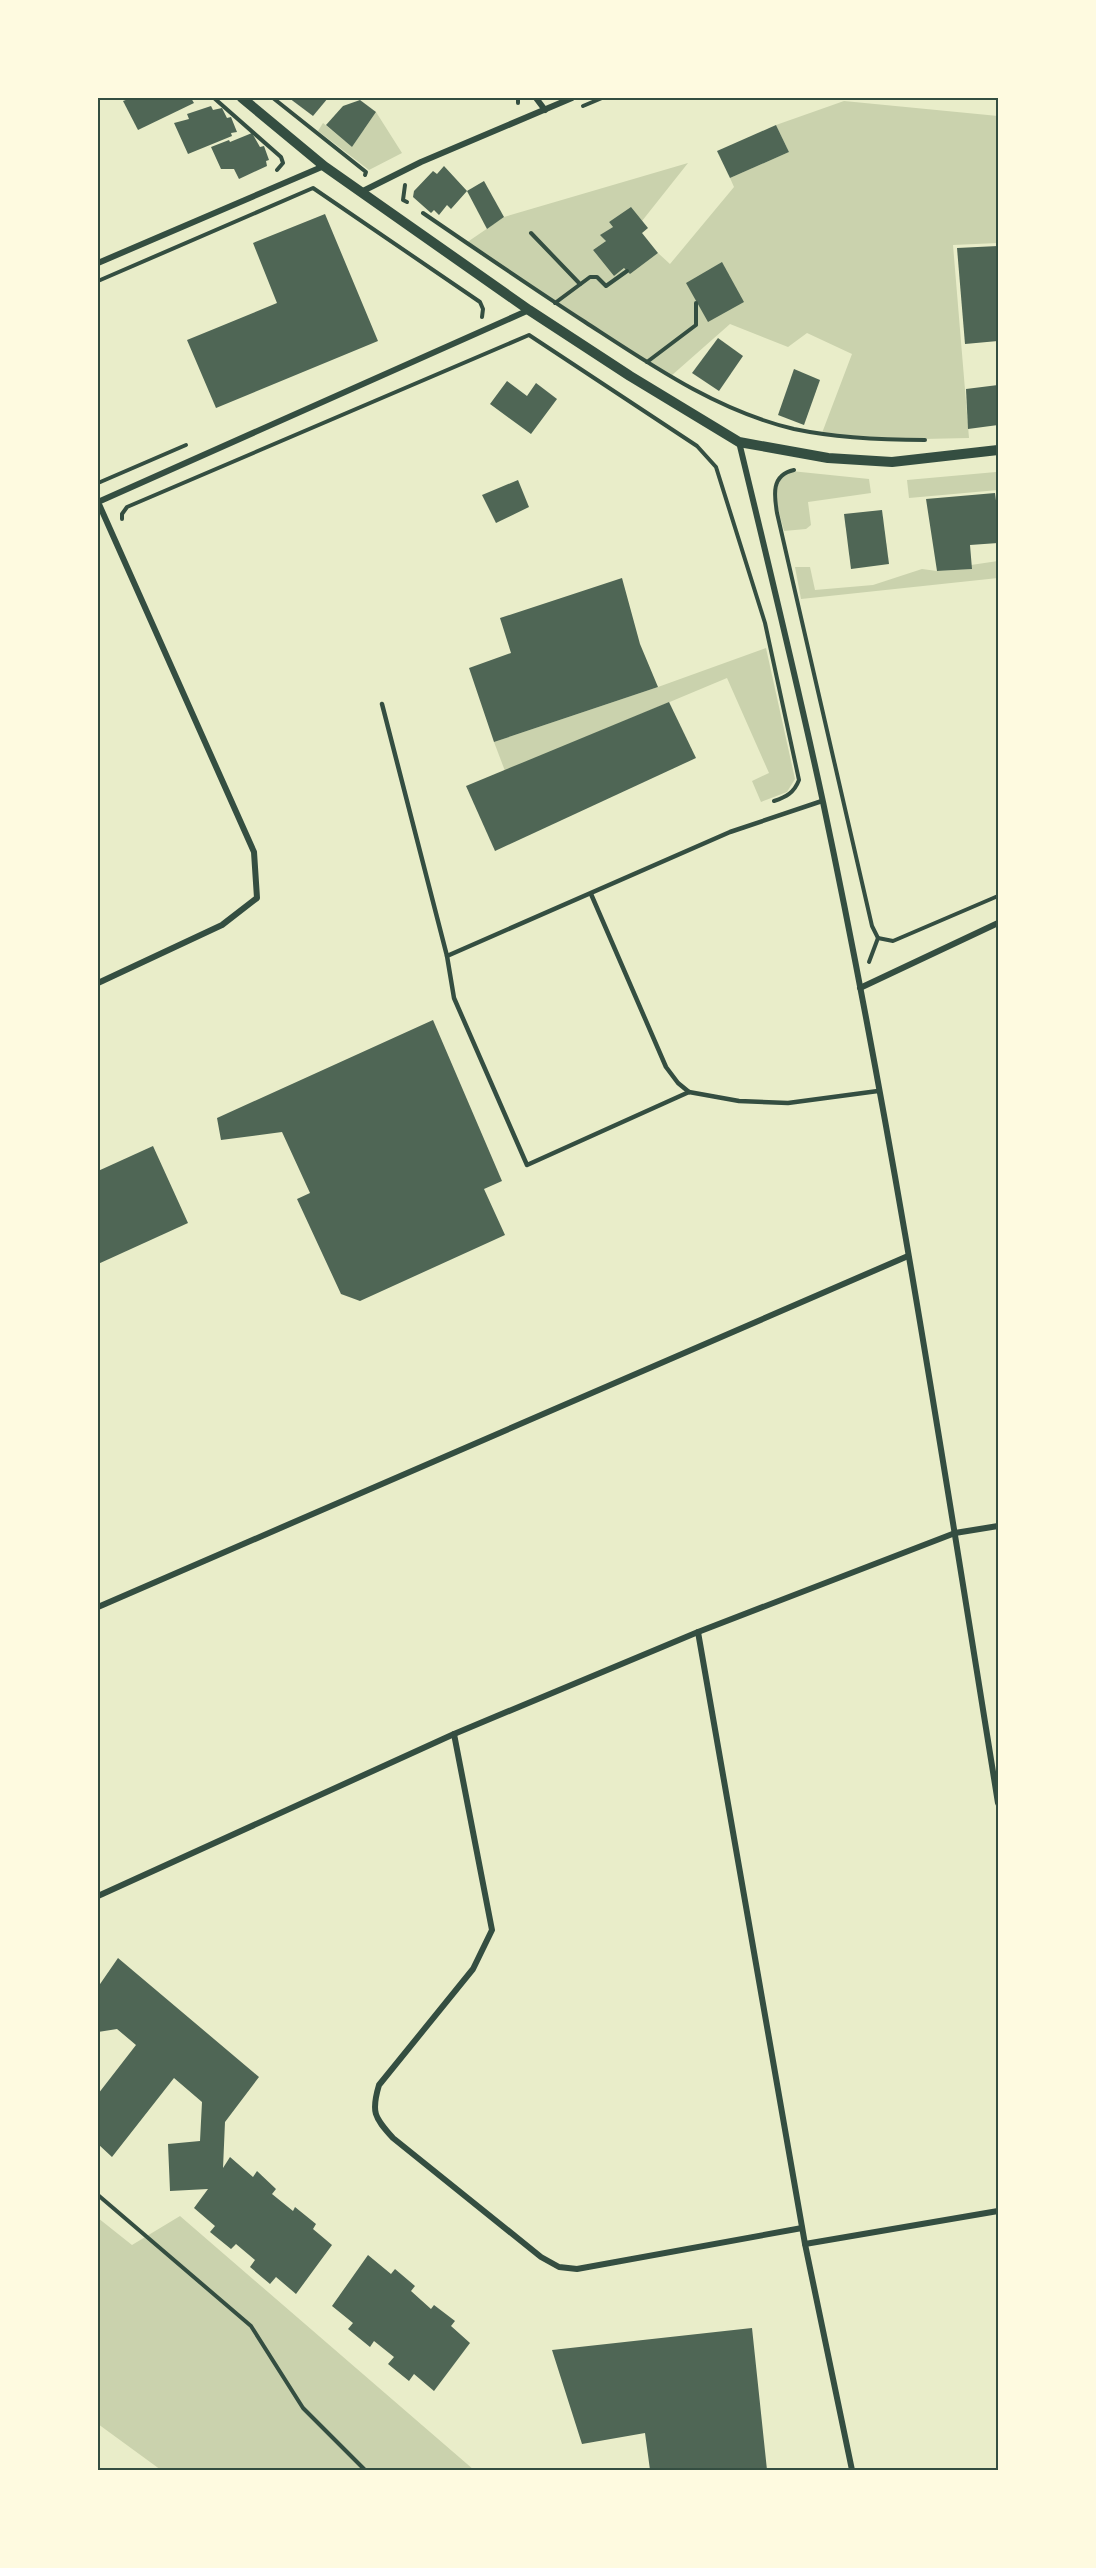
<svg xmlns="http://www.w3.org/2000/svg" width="1096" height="2568" font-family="Lato,sans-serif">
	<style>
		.green { fill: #cad2ad }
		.building { fill: #4f6655 }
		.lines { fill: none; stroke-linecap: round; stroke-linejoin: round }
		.path { stroke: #344e41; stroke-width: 4 }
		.service { stroke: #344e41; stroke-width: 4.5 }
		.minor { stroke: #344e41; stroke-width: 6 }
		.tertiary { stroke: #344e41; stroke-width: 10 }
		.neatline { fill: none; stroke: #344e41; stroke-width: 2 }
	</style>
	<rect width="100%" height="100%" fill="#e9edc9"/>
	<!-- green -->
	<g class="green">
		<polygon points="844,101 998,116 998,243 953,245 969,438 876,440 822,433 852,354 807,333 788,347 730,324 671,376 466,243 504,217 688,163 642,221 631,208 609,222 613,227 601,235 606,241 593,250 614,276 624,268 630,273 658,253 670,264 734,187 730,178 789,152 776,125"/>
		<polygon points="376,112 402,153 369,170 318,131 323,123 352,147"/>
		<path d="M791 471 869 479 871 493 808 502 811 525 806 529 784 531C779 511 767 484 791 471Z"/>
		<polygon points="996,472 998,490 909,498 907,480"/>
		<polygon points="998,561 998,578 801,599 795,567 810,567 815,590 873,585 922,569 937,571 971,569 971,565"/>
		<polygon points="766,648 795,779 787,792 761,802 752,781 769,773 727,678 505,771 494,742 658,687"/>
		<polygon points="180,2216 474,2470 161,2470 98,2424 98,2218 132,2245"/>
	</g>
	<!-- building -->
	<g class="building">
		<polygon points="131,98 191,98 194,103 138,130 123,101"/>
		<polygon points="289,98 328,98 313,116"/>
		<polygon points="360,100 376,112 352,147 326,125 343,106"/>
		<polygon points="211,106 213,110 222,108 227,118 231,117 237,132 231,133 232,136 188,154 174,123 189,119 187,114"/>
		<polygon points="776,125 789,152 730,178 717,151"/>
		<polygon points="252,133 260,147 264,146 269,160 266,161 267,166 239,179 234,169 221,169 211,147 229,140 230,142"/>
		<polygon points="444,166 467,191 451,209 447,205 439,215 434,210 431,213 413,197 414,191 433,171 437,174"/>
		<polygon points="484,181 504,217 487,229 467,191"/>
		<polygon points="631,207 648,228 642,233 658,253 630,274 624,268 614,276 593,250 606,241 600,235 613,227 609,222"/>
		<polygon points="325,214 378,341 216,408 187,340 277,303 253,243"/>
		<polygon points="998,246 998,341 965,344 957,248"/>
		<polygon points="722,262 744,302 708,322 686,283"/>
		<polygon points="718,338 743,356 719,391 692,373"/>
		<polygon points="794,369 820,380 804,425 778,415"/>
		<polygon points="507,381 527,396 536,383 557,399 531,434 490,404"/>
		<polygon points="998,385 998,425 968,429 966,389"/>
		<polygon points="518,480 529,507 496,523 482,495"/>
		<polygon points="995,493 998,516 998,543 970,545 972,569 937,571 926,499"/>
		<polygon points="882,510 889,564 851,569 844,514"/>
		<polygon points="622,578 640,644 658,687 494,742 469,668 511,653 500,618"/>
		<polygon points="669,702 696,758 495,851 466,786"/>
		<polygon points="433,1020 502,1181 484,1189 505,1235 360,1301 341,1294 297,1199 310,1193 282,1132 221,1140 217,1118"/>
		<polygon points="153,1146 188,1223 98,1264 98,1171"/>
		<polygon points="118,1958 259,2077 225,2122 223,2168 230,2157 253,2177 257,2171 276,2189 272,2194 293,2211 295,2207 316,2224 313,2229 332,2245 296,2294 276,2277 270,2284 250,2267 255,2260 236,2244 231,2249 210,2232 215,2226 194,2208 208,2189 170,2191 168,2144 200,2141 202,2102 174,2078 112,2157 98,2144 98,2094 136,2045 117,2029 98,2032 98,1987"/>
		<polygon points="368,2255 391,2274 395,2269 415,2286 411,2291 431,2309 434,2305 455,2321 451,2326 470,2343 434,2391 414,2374 409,2381 388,2364 394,2357 374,2341 370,2347 348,2329 353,2323 332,2306"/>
		<polygon points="752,2328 767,2470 650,2470 645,2433 582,2444 552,2350"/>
	</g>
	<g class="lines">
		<!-- path -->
		<g class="path">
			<polyline points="214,98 281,157 283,163 277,170"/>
			<polyline points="273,98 366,172 365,175"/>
			<polyline points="518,103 518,98"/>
			<polyline points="583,106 602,98"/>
			<polyline points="405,185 403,200 407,202"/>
			<path d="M423 213C477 250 531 287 585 322 651 365 717 411 794 429 837 438 881 440 925 440"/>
			<polyline points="531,233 580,284"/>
			<polyline points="98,281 313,188 480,302 483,309 482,317"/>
			<polyline points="555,303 590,277 597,277 606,286 627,271"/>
			<polyline points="647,362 696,325 696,303"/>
			<path d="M794 470C771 475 774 495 777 513L872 926 878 938"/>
			<polyline points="98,483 186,445"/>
			<path d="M122 519V514L127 507 529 335 697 446 716 467 765 623 799 780C794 793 786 797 774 801"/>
			<polyline points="878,938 893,941 998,896"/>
			<polyline points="869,962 878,938"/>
			<polyline points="98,2195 251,2326 303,2408 365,2470"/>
		</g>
		<!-- service -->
		<g class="service">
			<polyline points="382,704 447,956 730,832 822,801"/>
			<polyline points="591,894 666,1067 678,1083 689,1092"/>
			<polyline points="447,956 454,998 527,1165 689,1092 739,1101 788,1103 878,1091"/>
		</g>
		<!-- minor -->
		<g class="minor">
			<polyline points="536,98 545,110"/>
			<polyline points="361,192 421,162 572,98"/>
			<polyline points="98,263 324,166"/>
			<path d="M739 442C768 562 797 681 823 802 893 1133 944 1468 998 1803"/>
			<polyline points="98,983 222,925 257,898 254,852 98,502 529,310"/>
			<polyline points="860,988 998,923"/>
			<polyline points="98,1607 908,1256"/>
			<polyline points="698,1632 805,2244 852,2470"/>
			<path d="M454 1734 492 1930 473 1969 379 2085C371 2112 374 2117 393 2138L541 2257 559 2267 577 2269 802 2228"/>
			<polyline points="98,1896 454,1734 698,1632 955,1533 998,1526"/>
			<polyline points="805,2244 998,2211"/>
		</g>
		<!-- tertiary -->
		<polyline class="tertiary" points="242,98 324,166 529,310 630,376 739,442 828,458 892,462 998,450"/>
	</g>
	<!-- border -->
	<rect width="1096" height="2568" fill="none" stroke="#fefae0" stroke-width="198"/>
	<rect x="99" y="99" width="898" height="2370" class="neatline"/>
</svg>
